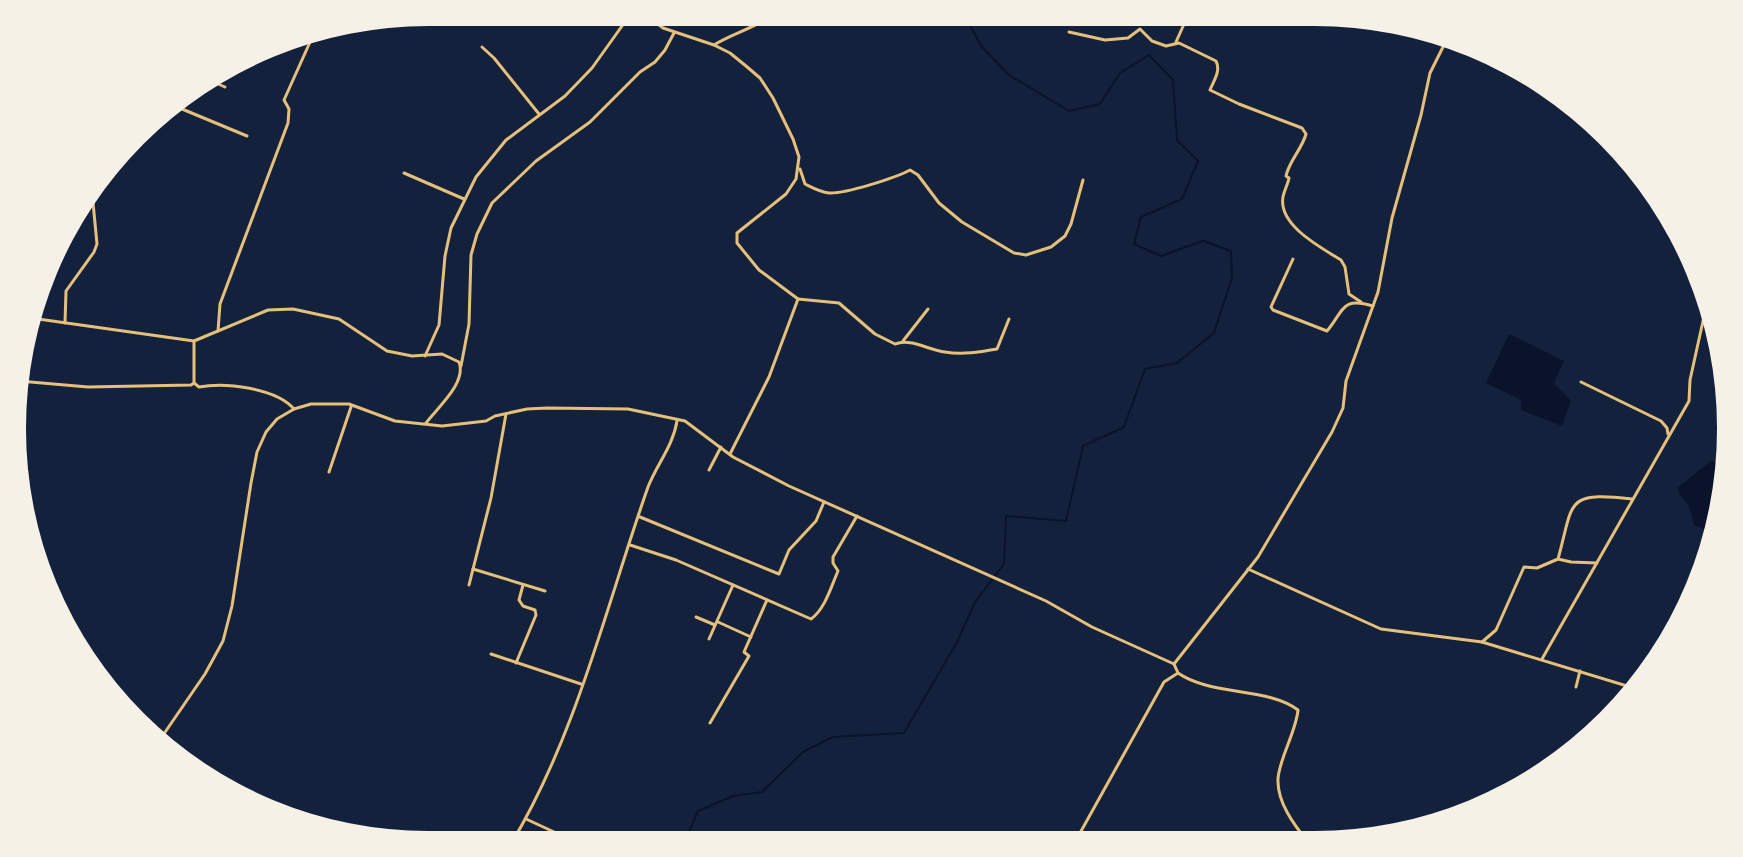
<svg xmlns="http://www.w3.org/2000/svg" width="1743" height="857" font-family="'Exo 2',sans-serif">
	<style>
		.water { fill: #0b132b }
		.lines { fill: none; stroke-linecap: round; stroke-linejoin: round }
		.stream { stroke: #0b132b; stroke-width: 2 }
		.minor { stroke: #e5c07b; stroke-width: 3 }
	</style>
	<rect width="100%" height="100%" fill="#14213d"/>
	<!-- water -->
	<g class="water">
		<polygon points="1509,334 1564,361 1554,383 1571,401 1562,426 1521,410 1521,400 1486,383"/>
		<polygon points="1712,460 1723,468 1725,475 1710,532 1694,525 1689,506 1679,493 1678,487"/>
	</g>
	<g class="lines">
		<!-- stream -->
		<polyline class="stream" points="684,843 698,811 733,796 762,792 803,752 833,737 904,733 957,642 975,602 1004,564 1006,516 1066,521 1083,446 1124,427 1145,369 1177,363 1214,333 1232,278 1231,251 1203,241 1161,256 1134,244 1141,217 1182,199 1198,161 1177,140 1173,80 1149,55 1120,73 1100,104 1069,111 1009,75 982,47 963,13"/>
		<!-- minor -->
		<g class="minor">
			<polyline points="642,12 663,28 714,45 730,53 746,66 760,78 773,98 793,139 799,157 796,179 786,194 737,233 737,243 759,270 798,299 769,377 730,454"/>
			<path d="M1069 32 1105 40 1128 38 1140 29 1152 41 1166 46 1179 43 1216 61C1221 71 1214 80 1210 90L1239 104 1302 128 1306 134C1302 149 1289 161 1286 176L1289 178C1288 184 1284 191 1283 197 1278 225 1320 247 1341 260L1345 267 1349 294 1361 302"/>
			<polyline points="1176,42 1189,13"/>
			<path d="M714 45C733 33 759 27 775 12"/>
			<polyline points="482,47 494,58 539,114"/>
			<polyline points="209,80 225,87"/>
			<polyline points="170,104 247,136"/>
			<path d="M800 169 805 184C813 188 820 192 829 193 845 194 895 178 910 170L918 175 939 203 962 222 1014 253 1026 255 1051 247 1065 236 1071 224 1083 180"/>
			<polyline points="404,173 464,199"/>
			<path d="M1293 259 1271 307 1273 310 1327 331C1344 311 1341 296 1373 306"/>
			<path d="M798 299 839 303 875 334 895 344C911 338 928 350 945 352 962 355 980 352 997 349L1009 319"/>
			<path d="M31 318 194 341 268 310 293 309 339 319 387 351 412 356 442 354 459 362C467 383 437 408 426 423"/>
			<polyline points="65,323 66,291 94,252 97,244 92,192"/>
			<polyline points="218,331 220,304 288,123 289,109 284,100 315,31"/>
			<polyline points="903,341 928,309"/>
			<polyline points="425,356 439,325 445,256 451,228 476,177 506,140 565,96 592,68 632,12"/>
			<polyline points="461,366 469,324 471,255 477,234 492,203 536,161 590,122 640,72 655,62 665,50 674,33"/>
			<polyline points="19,381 88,387 191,385 194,383 194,341"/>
			<polyline points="1581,382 1661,421 1667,428 1668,434"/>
			<path d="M194 383 199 387C225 382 276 388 294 409"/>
			<polyline points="709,470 721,447"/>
			<polyline points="329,472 351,407"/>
			<polyline points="640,517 779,574 789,550 816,521 824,502"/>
			<path d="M630 545 676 560 811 619C825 609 831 587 838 571L833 563V557L857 516"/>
			<polyline points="1558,559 1571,562 1597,563"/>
			<polyline points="473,569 545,591"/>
			<polyline points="1248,569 1381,629 1482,642 1637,689"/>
			<polyline points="469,585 491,498 506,414"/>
			<polyline points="696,617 715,625"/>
			<polyline points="718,622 751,637"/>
			<polyline points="709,639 733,585"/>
			<path d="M1482 642 1496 630 1524 567 1537 568 1558 559C1574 502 1564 491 1632 499"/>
			<polyline points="491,654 581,684"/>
			<polyline points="1542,659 1689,401 1690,380 1705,312 1710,306"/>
			<polyline points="516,663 536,615 535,610 523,606 519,600 523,585"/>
			<polyline points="1576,687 1580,671"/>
			<polyline points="710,723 749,656 744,652 767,600"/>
			<polyline points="159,741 205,674 223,641 232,606 251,483 257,452 266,432 277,419 294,409 311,404 349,404 395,421 442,426 486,421 495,416 527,409 547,408 628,409 685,421 733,457 789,486 1046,601 1092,627 1174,664"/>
			<polyline points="526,819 580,844"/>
			<polyline points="1075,842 1164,682 1178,673"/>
			<path d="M1308 842C1294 825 1277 802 1278 779 1279 759 1296 732 1298 710 1268 687 1211 696 1178 673L1174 664 1258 557 1332 432 1343 408 1346 381 1378 292 1392 218 1421 115 1430 73 1446 41"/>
			<path d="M511 844C577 734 606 606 648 487 657 464 673 446 677 421"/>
		</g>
	</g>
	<!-- crop -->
	<path d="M0 0H1743V857H0ZM428 26H1315A402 402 0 0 1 1717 428V429A402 402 0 0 1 1315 831H428A402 402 0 0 1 26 429V428A402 402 0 0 1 428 26Z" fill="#f6f1e7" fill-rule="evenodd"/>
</svg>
